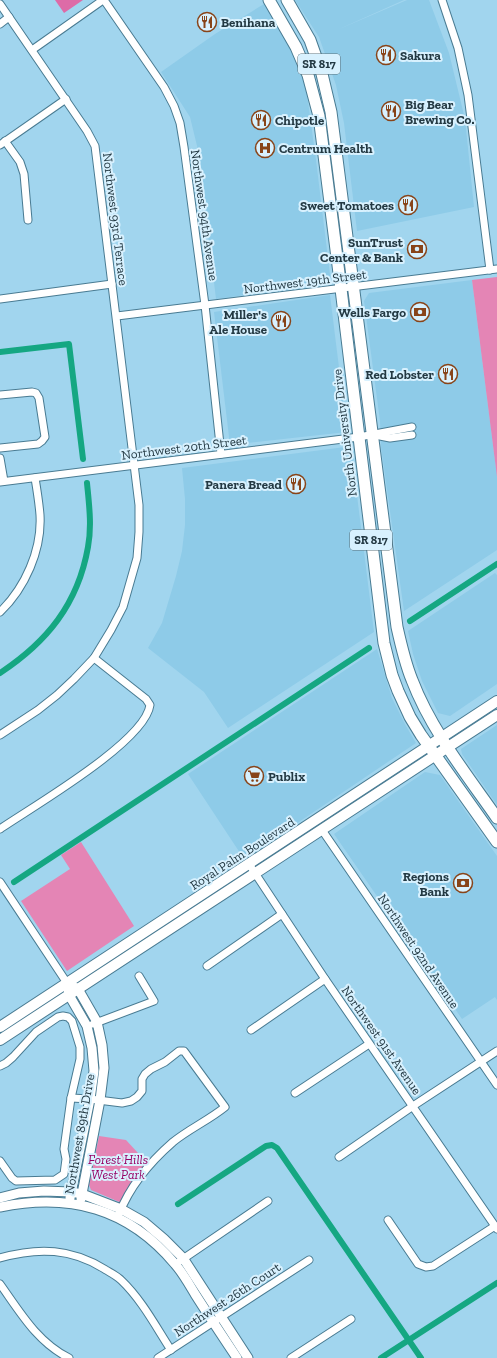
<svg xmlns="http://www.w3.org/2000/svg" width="497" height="1358" font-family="'Zilla Slab',serif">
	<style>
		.built { fill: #8ecbe8 }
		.green { fill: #e485b5 }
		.forest { fill: #dd6ba7 }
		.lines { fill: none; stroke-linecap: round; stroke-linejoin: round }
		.canal { stroke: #15a782; stroke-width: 6 }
		.minor-casing { stroke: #497b92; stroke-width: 9 }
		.tertiary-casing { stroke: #497b92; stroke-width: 11 }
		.secondary-casing { stroke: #497b92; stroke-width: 12 }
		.primary-casing { stroke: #497b92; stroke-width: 13 }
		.minor { stroke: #fff; stroke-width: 7 }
		.tertiary { stroke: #fff; stroke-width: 9 }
		.secondary { stroke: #fff; stroke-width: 10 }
		.primary { stroke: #fff; stroke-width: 11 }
		.labels { text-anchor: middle; stroke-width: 4; stroke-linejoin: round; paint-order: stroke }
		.shield { fill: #d8f1fe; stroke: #59707b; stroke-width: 1 }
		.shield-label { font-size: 12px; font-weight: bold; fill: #233943 }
		.poi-label { font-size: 13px; font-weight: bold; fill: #233943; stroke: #d8f1fe; text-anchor: end }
		.street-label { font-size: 13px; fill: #233943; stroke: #d8f1fe }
		.park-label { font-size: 13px; font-style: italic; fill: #970064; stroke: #d8f1fe }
	</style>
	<rect width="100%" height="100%" fill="#a1d5ee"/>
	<!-- built -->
	<g class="built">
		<polygon points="295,0 404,0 337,30 407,0 429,0 449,53 465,119 474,207 357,231 344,123 336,85 319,37"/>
		<polygon points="264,4 270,13 293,54 306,87 316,160 331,283 216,299 198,150 190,117 161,72 215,34"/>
		<polygon points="472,280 497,477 497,550 404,611 381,447 380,421 364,301 369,293"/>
		<polygon points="330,295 347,432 230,445 214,312"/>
		<polygon points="345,447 352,455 374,632 228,728 204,692 148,648 162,623 176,576 182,551 185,525 185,499 182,468"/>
		<polygon points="495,573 497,575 497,684 450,716 438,713 422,681 413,654 408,631"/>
		<polygon points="377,649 392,698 406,726 416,743 244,859 188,774"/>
		<polygon points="497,725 497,805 462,754 461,749"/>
		<polygon points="425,772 440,775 497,856 497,1000 495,997 462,1019 334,834"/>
	</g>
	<!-- green -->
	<g class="green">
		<polygon points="497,277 497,477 472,280"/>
		<polygon points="81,842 134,926 67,971 21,901 70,869 61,855"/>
		<polygon points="99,1136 126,1140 150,1166 124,1204 91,1190 89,1185"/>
	</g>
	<!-- forest -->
	<polygon class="forest" points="55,0 83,0 64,13"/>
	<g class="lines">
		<!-- canal -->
		<g class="canal">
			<polyline points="0,352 69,344 83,459"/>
			<polyline points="410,621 497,564"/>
			<path d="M0 673C47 642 78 604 88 547 92 526 89 504 87 483"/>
			<polyline points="14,882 369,648"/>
			<polyline points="178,1204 266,1146 272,1145 277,1148 421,1358"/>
			<polyline points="381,1358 497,1283"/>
		</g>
		<!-- minor casing -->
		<g class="minor-casing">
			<g id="minor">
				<polyline points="104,0 164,87 174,106 180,123 184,147 205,305 221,454"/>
				<polyline points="442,0 458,48 468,95 490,270"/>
				<polyline points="0,4 87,131 95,146 139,505 139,532 137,558 123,607 111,630 94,658 74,679 57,695 38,710 0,735"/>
				<polyline points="0,24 9,17"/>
				<polyline points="32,50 103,0"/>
				<polyline points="5,141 20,162 24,174 28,220"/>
				<polyline points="0,145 66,99"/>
				<polyline points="0,299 112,284"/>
				<polyline points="117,316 497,269"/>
				<polyline points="0,395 32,392 36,393 39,398 45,437 42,441 38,444 0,448"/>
				<polyline points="375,435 390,438 412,435"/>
				<polyline points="0,458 4,481"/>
				<polyline points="0,482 359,437 412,427"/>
				<path d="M0 612C25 588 42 550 40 515 39 502 37 490 35 478"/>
				<path d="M0 829C32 807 145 742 150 705L146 699 94 658"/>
				<polyline points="322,830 497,1085"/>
				<polyline points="249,864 325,979 497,1229"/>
				<polyline points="0,882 67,983"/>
				<polyline points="207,966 282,914"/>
				<polyline points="93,1024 154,1001 139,976"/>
				<polyline points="251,1030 325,979"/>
				<polyline points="0,1066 6,1063 13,1057 36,1032 58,1017 63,1016 68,1017 72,1021 80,1047 80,1059 71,1098 64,1149 66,1159 64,1174 55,1180 16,1181 12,1178 0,1161"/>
				<polyline points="295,1093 369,1044"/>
				<path d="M71 1098 90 1099 122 1103 131 1101 137 1097 142 1091V1079L145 1074 151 1069 165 1062 179 1051H184L225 1107C209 1120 189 1129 173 1142 150 1162 130 1186 119 1214"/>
				<polyline points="339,1157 413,1106 497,1051"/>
				<polyline points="388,1220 418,1264 426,1267 433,1266 495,1226"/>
				<path d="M0 1258C38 1247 72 1248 106 1270 111 1273 117 1276 121 1280 142 1300 156 1327 171 1350"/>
				<polyline points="180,1261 268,1201"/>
				<path d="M0 1284C20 1312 37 1342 69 1358"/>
				<polyline points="158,1358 309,1260"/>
				<polyline points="291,1358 351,1319"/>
			</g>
		</g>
		<!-- tertiary casing -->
		<g class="tertiary-casing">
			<g id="tertiary">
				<polyline points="67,983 78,989 97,1022 102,1045 104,1068 100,1100 81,1199"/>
				<polyline points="68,989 69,995 87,1026 92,1048 94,1071 90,1099 70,1198"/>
				<polyline points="0,1198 19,1193 44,1191 71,1192 82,1194 121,1209 144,1222 164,1239 183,1258 248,1358"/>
				<path d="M0 1207C70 1193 128 1208 175 1264 183 1273 189 1284 195 1294 209 1316 223 1337 237 1358"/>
			</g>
		</g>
		<!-- secondary casing -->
		<g class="secondary-casing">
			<g id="secondary">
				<polyline points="0,1027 497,701"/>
				<polyline points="0,1040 497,715"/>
			</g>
		</g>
		<!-- primary casing -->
		<g class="primary-casing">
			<g id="primary">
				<polyline points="269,0 296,47 308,75 319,116 341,289 384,643 392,675 398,691 410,717 421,735 497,842"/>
				<path d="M287 0 310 40 322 74 331 112 397 627C401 645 405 663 412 680 431 730 467 775 497 818"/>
			</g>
		</g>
		<!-- minor -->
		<use href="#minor" class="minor"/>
		<!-- tertiary -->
		<use href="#tertiary" class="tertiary"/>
		<!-- secondary -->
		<use href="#secondary" class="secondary"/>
		<!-- primary -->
		<use href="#primary" class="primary"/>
	</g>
	<!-- icons -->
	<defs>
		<g id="restaurant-ring" transform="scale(1)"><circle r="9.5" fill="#d8f1fe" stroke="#884419" stroke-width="1.5"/><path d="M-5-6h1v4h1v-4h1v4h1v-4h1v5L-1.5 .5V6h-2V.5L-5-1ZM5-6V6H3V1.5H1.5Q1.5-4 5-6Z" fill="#884419"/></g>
		<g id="hospital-ring" transform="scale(1)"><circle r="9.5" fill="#d8f1fe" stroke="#884419" stroke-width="1.5"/><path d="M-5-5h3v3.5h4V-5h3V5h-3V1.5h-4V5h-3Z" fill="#884419"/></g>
		<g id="bank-ring" transform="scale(1)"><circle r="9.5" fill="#d8f1fe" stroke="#884419" stroke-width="1.5"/><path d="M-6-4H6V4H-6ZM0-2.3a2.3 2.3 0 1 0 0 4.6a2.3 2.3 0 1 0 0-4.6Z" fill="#884419"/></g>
		<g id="supermarket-ring" transform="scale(1)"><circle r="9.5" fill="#d8f1fe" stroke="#884419" stroke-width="1.5"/><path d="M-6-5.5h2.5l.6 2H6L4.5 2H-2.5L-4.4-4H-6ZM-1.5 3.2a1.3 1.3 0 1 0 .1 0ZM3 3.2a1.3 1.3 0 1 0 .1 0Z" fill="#884419"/></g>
	</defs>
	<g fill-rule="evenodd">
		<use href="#restaurant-ring" x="207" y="22"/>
		<use href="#restaurant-ring" x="386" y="55"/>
		<use href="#restaurant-ring" x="391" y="111"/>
		<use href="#restaurant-ring" x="261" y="120"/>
		<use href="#hospital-ring" x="265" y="148"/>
		<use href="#restaurant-ring" x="408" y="205"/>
		<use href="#bank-ring" x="417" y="249"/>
		<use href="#bank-ring" x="420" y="312"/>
		<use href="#restaurant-ring" x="281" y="321"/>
		<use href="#restaurant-ring" x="448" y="374"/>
		<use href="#restaurant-ring" x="296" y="484"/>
		<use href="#supermarket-ring" x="254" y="776"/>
		<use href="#bank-ring" x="463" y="883"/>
	</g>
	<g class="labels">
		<!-- shield labels -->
		<g class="shield">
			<rect x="298" y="54" width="42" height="20" rx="3"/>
			<rect x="350" y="530" width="42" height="20" rx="3"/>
		</g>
		<g class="shield-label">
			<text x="319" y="68">SR 817</text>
			<text x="371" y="544">SR 817</text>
		</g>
		<!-- poi labels -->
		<g class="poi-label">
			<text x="221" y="27" text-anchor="start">Benihana</text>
			<text x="400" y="60" text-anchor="start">Sakura</text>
			<text x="405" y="109" text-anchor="start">Big Bear<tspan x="405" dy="15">Brewing Co.</tspan></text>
			<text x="275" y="125" text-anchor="start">Chipotle</text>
			<text x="279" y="153" text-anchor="start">Centrum Health</text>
			<text x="394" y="210">Sweet Tomatoes</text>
			<text x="403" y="247">SunTrust<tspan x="403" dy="15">Center &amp; Bank</tspan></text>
			<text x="406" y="317">Wells Fargo</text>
			<text x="267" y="319">Miller's<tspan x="267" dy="15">Ale House</tspan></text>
			<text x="434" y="379">Red Lobster</text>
			<text x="282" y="489">Panera Bread</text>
			<text x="268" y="781" text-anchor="start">Publix</text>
			<text x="449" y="881">Regions<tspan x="449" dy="15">Bank</tspan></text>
		</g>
		<!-- street labels -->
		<g class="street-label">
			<text transform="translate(205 215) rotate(82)" y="5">Northwest 94th Avenue</text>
			<text transform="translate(116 219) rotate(83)" y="5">Northwest 93rd Terrace</text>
			<text transform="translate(305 281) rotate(-7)" y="5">Northwest 19th Street</text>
			<text transform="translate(344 433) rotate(-97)" y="5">North University Drive</text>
			<text transform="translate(184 447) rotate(-7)" y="5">Northwest 20th Street</text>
			<text transform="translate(242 853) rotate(-33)" y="5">Royal Palm Boulevard</text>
			<text transform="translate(419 951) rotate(56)" y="5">Northwest 92nd Avenue</text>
			<text transform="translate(382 1040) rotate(55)" y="5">Northwest 91st Avenue</text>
			<text transform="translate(79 1134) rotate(-80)" y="5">Northwest 89th Drive</text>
			<text transform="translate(227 1299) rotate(-33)" y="5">Northwest 26th Court</text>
		</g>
		<!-- park labels -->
		<g class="park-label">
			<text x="118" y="1164">Forest Hills<tspan x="118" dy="15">West Park</tspan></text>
		</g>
	</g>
</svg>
